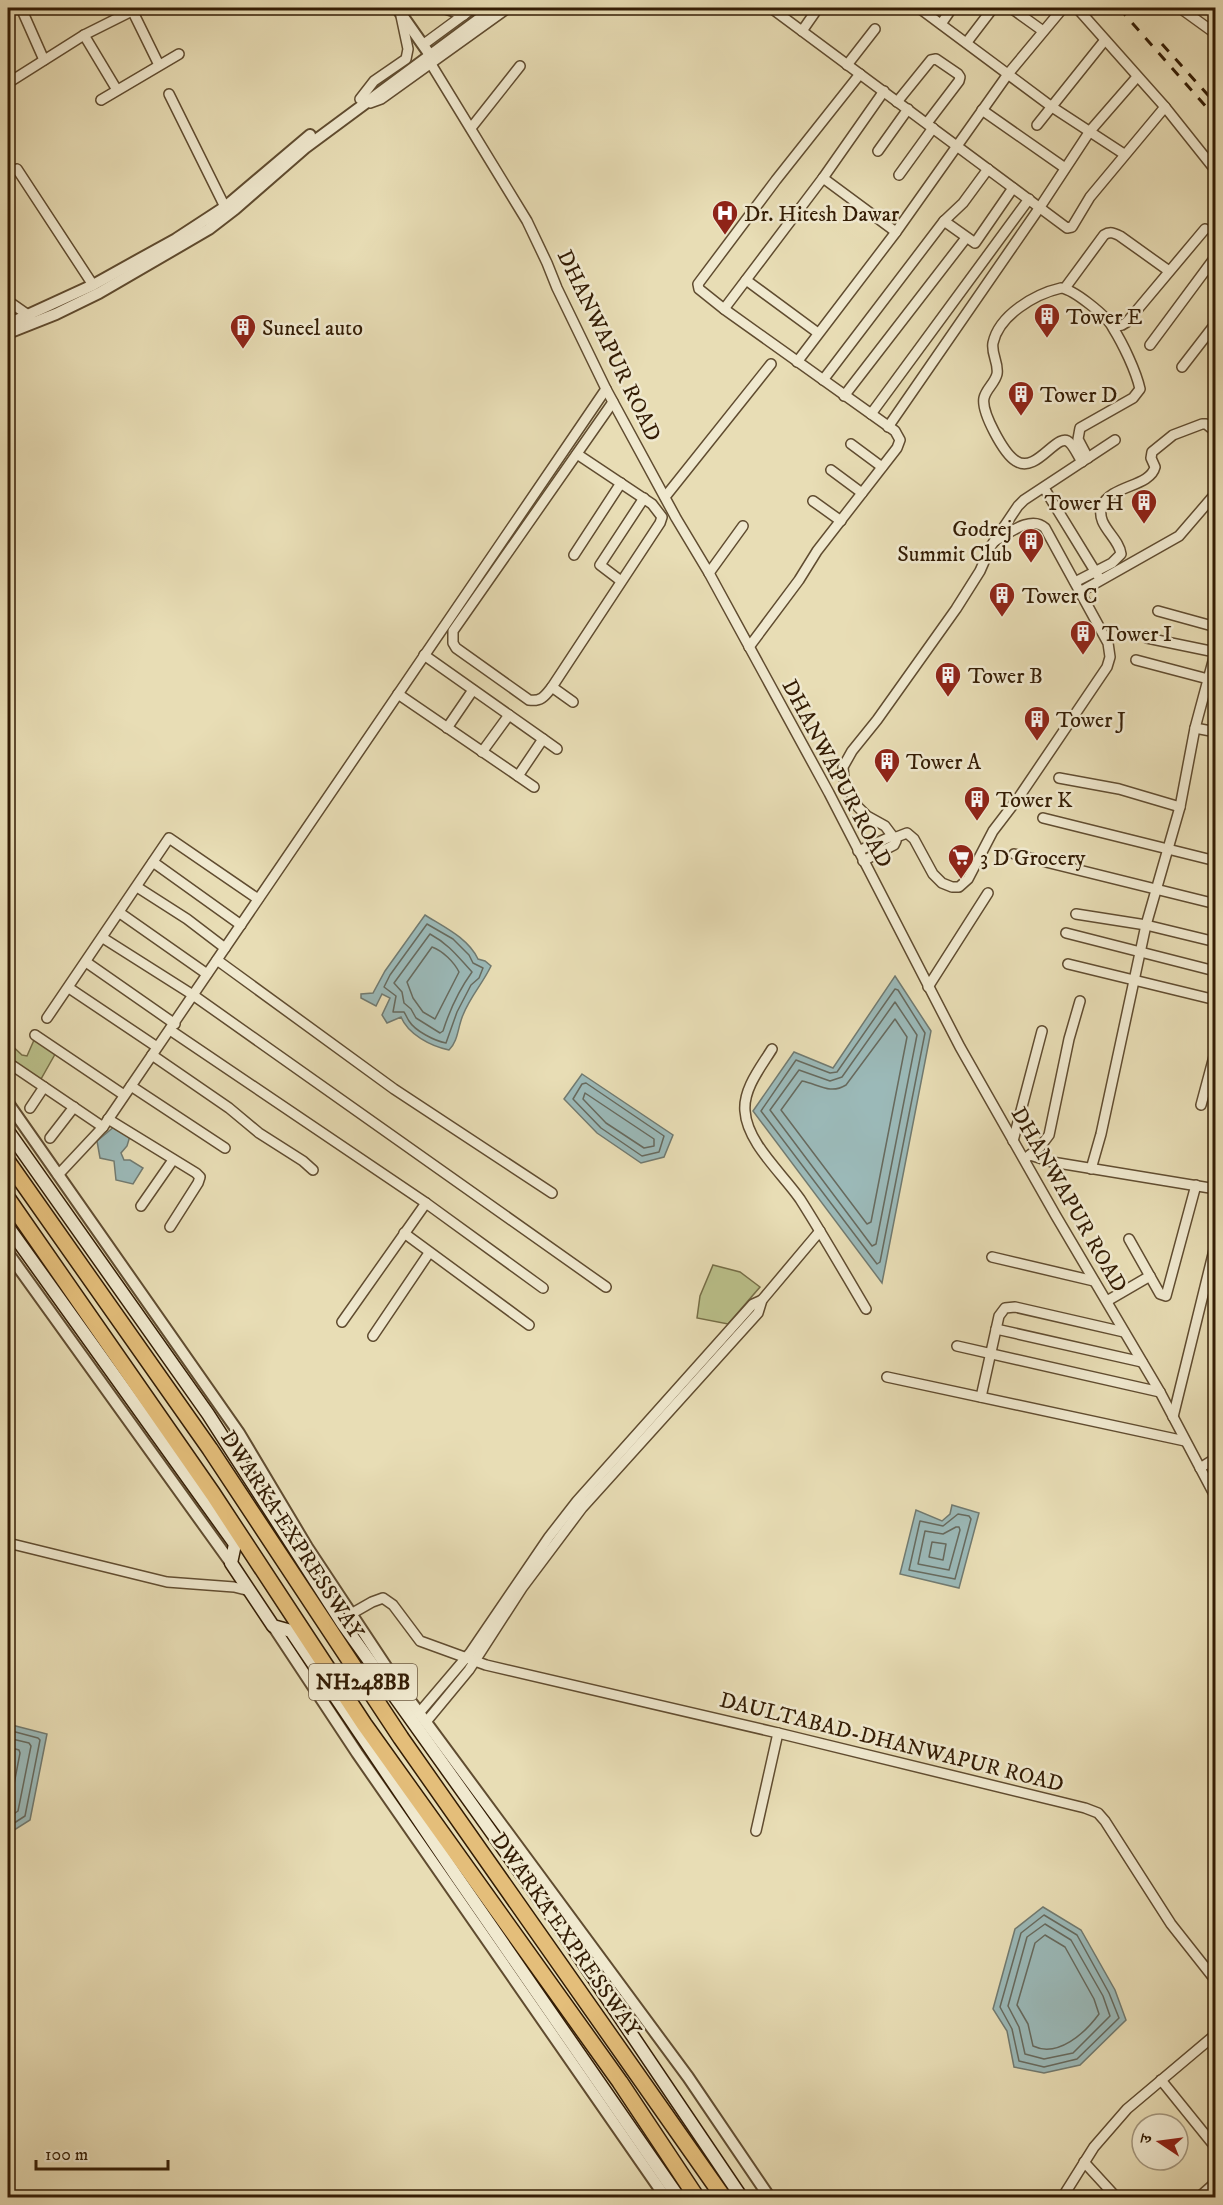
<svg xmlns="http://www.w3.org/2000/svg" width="1223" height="2205" font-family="'IM FELL DW Pica','Noto Serif Devanagari',serif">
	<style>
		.green { fill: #bac08a; stroke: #766e47; stroke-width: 1.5 }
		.water { fill: #9bb9b8; stroke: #717a70; stroke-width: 1.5 }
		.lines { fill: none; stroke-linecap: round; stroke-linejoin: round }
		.shore { stroke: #676a5e; stroke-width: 1.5 }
		.minor-casing { stroke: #604c30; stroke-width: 12 }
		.tertiary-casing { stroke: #604c30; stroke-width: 14 }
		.secondary-casing { stroke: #331c04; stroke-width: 15 }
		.trunk-casing { stroke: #331c04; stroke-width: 18 }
		.minor { stroke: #f0e9cf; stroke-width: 9 }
		.tertiary { stroke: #f0e9cf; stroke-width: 10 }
		.secondary { stroke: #f0e9cf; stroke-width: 12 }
		.trunk { stroke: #e4be7a; stroke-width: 15 }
		.rail { stroke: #331c04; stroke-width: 3; stroke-dasharray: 10 10; stroke-linecap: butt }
		.labels { text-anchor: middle; stroke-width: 5; stroke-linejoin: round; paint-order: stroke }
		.shield { fill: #f0e9cf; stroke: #6c5a41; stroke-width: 1.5 }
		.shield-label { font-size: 21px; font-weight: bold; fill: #331c04 }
		.poi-label { font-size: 22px; fill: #331c04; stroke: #f0e9cf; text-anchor: start }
		.street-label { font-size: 22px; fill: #331c04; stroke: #f0e9cf }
	</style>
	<rect width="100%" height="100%" fill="#e8ddb5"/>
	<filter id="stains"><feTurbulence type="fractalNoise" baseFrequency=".00333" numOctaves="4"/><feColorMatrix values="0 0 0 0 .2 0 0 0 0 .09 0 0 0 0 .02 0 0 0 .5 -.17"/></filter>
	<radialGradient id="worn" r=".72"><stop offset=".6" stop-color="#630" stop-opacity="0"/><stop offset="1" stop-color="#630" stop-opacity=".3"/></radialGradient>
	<!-- green -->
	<g class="green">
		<polygon points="38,1031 58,1049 41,1079 35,1079 13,1063 8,1064 8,1042 22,1055 27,1056"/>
		<polygon points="713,1265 740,1272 760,1287 728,1324 697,1318 700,1296"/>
	</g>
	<!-- water -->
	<g class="water">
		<path d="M425 915C444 927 468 938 478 959L485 961 491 966C483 983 470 997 463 1015 458 1026 458 1042 449 1050 430 1046 408 1034 401 1017L387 1023 382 1015 390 998 382 994 376 1006 361 998V994L373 993 385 971Z"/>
		<polygon points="895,976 931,1031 882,1283 753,1111 794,1052 833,1068"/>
		<polygon points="582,1074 673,1135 664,1157 641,1163 597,1133 564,1099"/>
		<polygon points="115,1126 130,1136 127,1146 121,1153 124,1160 130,1160 143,1168 133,1184 116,1180 114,1161 100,1158 97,1141"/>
		<polygon points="952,1505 979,1513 959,1588 900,1574 916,1510 942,1521 950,1514"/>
		<polygon points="8,1724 47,1734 30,1820 8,1834"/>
		<polygon points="1043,1907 1081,1930 1115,1990 1126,2020 1080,2065 1044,2073 1014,2067 1007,2031 993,2009 1015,1929"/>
	</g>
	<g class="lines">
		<!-- shore -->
		<g class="shore">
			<path d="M427 924 453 939 469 955 473 963 483 968 479 978 471 985 457 1012 446 1043C435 1041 415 1031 409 1021 407 1018 406 1015 404 1012H393L396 996 384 987 390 975Z"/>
			<path d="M430 934C450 945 458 957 472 972 459 990 450 1009 443 1031L440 1033 416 1018 411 1009 404 1003 402 992 394 983Z"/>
			<path d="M432 947C443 951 454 962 459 972L435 1019 423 1012 413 998 407 982Z"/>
			<polygon points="895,989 898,990 925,1033 880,1262 877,1264 761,1111 796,1060 830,1073 837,1072"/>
			<polygon points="895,1002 917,1035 876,1244 872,1246 770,1110 799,1070 830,1081 842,1077"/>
			<path d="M895 1019 907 1037 871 1222 867 1224 781 1110 802 1081C818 1084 830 1095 846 1085Z"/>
			<polygon points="586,1083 664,1136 659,1152 642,1156 601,1128 573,1099 582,1084"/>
			<polygon points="585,1093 654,1139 654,1146 644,1148 606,1123 583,1099"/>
			<polygon points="958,1514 969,1516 971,1519 955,1579 909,1570 920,1521 943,1526"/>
			<polygon points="956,1527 959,1527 960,1530 949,1570 918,1564 925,1531 943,1534"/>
			<polygon points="932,1542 946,1544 943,1560 929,1557"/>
			<polyline points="8,1730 38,1738 40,1740 25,1816 8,1827"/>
			<polyline points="8,1738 29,1743 31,1746 18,1811 8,1818"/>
			<polyline points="8,1747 19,1750 20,1753 10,1805 8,1808"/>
			<polygon points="1044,1915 1077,1935 1109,1993 1119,2018 1077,2059 1044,2067 1019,2061 1012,2029 1000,2007 1021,1933"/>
			<polygon points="1045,1924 1071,1940 1103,1996 1110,2016 1073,2053 1044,2059 1025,2054 1019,2027 1008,2006 1027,1937"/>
			<path d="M1045 1935 1065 1947 1094 1999 1099 2014C1085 2033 1058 2058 1033 2046L1028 2024 1017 2005 1035 1943Z"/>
		</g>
		<!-- minor casing -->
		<g class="minor-casing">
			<g id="minor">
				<polyline points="21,8 44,60"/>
				<polyline points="442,8 464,15"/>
				<polyline points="771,8 1067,228 1072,227 1090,197 1165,107"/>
				<polyline points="919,8 1052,107 1124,154"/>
				<polyline points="1011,8 1043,31"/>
				<polyline points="1077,8 1165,107 1216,171"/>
				<polyline points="1180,8 1216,34"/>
				<polyline points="1212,8 1216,10"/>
				<polyline points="132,10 159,65"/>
				<polyline points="941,24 952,8"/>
				<polyline points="802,31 818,8"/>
				<polyline points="84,35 117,90"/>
				<polyline points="967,42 993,8"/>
				<polyline points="424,44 473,8"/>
				<polyline points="431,64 527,221 547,263 557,288 606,389 676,518 709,573 829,793 960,1047 1056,1216 1160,1392 1216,1498"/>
				<polyline points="847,65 875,29"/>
				<polyline points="8,83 84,35 138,8"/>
				<polyline points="169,94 225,207"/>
				<polyline points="360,99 374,81 406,59 408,49 401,16"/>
				<polyline points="101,100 179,54"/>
				<polyline points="897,102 931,60 936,59 958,74 960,77 959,81 927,123"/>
				<polyline points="370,103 381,99 508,8"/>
				<polyline points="982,110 1065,168"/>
				<polyline points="1037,125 1105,40"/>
				<polyline points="471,128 520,66"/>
				<polyline points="878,151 908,109"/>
				<polyline points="17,169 93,285"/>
				<polyline points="899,175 933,128"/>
				<polyline points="823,178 896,232"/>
				<polyline points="944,221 975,243 1013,188"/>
				<polyline points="746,280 818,333"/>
				<path d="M1065 288 1104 235C1110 231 1114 233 1120 236L1169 271"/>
				<polyline points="8,301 28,315 31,320"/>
				<polyline points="724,309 823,178 884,91"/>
				<polyline points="1113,327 1122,325 1127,322 1205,229"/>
				<polyline points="1150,345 1216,256"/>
				<polyline points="797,362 896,232 1008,74 1063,8"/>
				<polyline points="1182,367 1216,323"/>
				<polyline points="823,380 944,221 963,203 988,169"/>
				<polyline points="844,396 966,238"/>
				<polyline points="871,414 1029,199"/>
				<polyline points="888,427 1040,207 1090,131 1137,77"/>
				<polyline points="851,444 882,467"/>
				<path d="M1082 462C1078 456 1075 448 1070 443 1058 429 1037 475 1016 461 1004 454 981 412 984 398 986 389 995 383 997 374 999 363 991 354 993 343 999 315 1035 294 1061 288 1073 289 1107 316 1113 328 1123 344 1136 371 1140 389L1133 398 1080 428 1078 439 1088 458"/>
				<polyline points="831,470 862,493"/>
				<polyline points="1044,488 1098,576"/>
				<polyline points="665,497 771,364"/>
				<polyline points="813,501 841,521"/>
				<polyline points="574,555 621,483"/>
				<polyline points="709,573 743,526"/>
				<polyline points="621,581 600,565 644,498"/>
				<path d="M1075 582 1112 563 1121 554C1119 537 1095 525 1102 506 1111 485 1150 487 1155 467L1151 458 1152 452 1173 435 1202 424H1206L1216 432"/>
				<polyline points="1080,592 1179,536 1216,493"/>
				<polyline points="1158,611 1216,627"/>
				<polyline points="1147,638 1215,652"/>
				<polyline points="749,647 799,580 817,551 897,448 900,440 895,431 724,309 699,289 698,284 776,180 860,74"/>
				<polyline points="1136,660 1208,679"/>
				<path d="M552 687C545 696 541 702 529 700L456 648 453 643V631L613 402"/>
				<polyline points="398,694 518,776 543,739 424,655"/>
				<polyline points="573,702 552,687 660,523 662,517 652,504 577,454"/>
				<polyline points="447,728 473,690"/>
				<polyline points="1195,728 1216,732"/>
				<polyline points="543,739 557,749"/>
				<polyline points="482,752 509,715"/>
				<polyline points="518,776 534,787"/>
				<polyline points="1059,778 1119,789 1180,807"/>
				<polyline points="1043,818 1216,861"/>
				<polyline points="894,838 885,826 867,816 858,807 844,779 843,767 852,751 877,720 956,609 980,571 991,546 1018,506 1024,500 1115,440"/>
				<path d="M858 851 890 837 894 838 907 833 914 839 933 874 942 883 952 887H959L968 879 993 831 1019 797 1107 667 1110 657 1108 643 1045 528C1031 515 1009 533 995 541"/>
				<polyline points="1014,854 1216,904"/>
				<polyline points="863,861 894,845 896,841 894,838"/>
				<polyline points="153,862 241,925"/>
				<polyline points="137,887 187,919 225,948"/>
				<polyline points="120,913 207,974"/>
				<polyline points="1076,914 1146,925 1216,942"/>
				<polyline points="1066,933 1215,971"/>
				<polyline points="103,938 193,995 606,1287"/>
				<polyline points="217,960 394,1089 552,1193"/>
				<polyline points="86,962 175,1024"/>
				<polyline points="1068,964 1216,1000"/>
				<polyline points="928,987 988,893"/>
				<polyline points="69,988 157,1047"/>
				<polyline points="47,1018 169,838 258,899"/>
				<polyline points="170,1030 426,1203 543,1288"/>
				<polyline points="35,1035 124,1095"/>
				<path d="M772 1049C761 1067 743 1089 745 1111 747 1143 782 1173 800 1199 823 1235 844 1272 866 1309"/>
				<polyline points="152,1055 229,1108 259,1133 303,1161 313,1170"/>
				<polyline points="13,1066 103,1127"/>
				<polyline points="131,1086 225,1148"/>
				<polyline points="1201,1105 1216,1049"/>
				<polyline points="30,1108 44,1087"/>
				<polyline points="108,1119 196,1173 200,1177 198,1183 170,1227"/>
				<polyline points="50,1138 74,1107"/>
				<polyline points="1013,1141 1042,1031"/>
				<polyline points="1030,1155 1052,1162 1216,1189"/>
				<polyline points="1026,1158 1040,1147 1049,1135 1069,1039 1080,1001"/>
				<polyline points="1091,1169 1101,1134 1146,925 1180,807 1195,728 1216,650"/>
				<polyline points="58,1175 103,1127 606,389"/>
				<polyline points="141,1206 173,1160"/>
				<polyline points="404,1233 529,1325"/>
				<polyline points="1129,1239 1160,1294 1166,1296 1196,1185"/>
				<polyline points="992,1257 1094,1281"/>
				<polyline points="1107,1301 1150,1276"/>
				<polyline points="342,1322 426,1203"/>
				<polyline points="996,1329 1142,1362"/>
				<polyline points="373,1336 429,1253"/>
				<polyline points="957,1346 1160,1392"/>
				<polyline points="887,1377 1185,1441"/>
				<polyline points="981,1397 999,1316 1005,1308 1015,1307 1124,1332"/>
				<polyline points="1173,1417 1216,1242"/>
				<polyline points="1200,1468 1216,1458"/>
				<polyline points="8,1543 167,1582 234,1587 250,1591"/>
				<polyline points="351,1614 372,1602 383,1598 393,1605 420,1641 486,1665 778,1733 1085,1808 1098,1813 1105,1821 1171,1924 1216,1981"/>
				<polyline points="419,1713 470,1653 549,1537 577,1501 753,1304 762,1300"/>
				<polyline points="426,1722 469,1670 522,1588 582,1508 758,1313 762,1300 820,1231"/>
				<polyline points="756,1831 778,1733"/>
				<polyline points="1161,2080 1216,2148"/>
				<polyline points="1084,2162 1117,2198"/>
				<polyline points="1062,2198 1094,2147 1127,2109 1216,2034"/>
				<polyline points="1198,2198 1216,2182"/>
			</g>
		</g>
		<!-- tertiary casing -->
		<g class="tertiary-casing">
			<g id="tertiary">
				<polyline points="397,8 430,55"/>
				<polyline points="8,324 93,285 176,239 225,207 310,135"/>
				<polyline points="8,333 56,314 99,293 209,229 235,209 305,148 494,8"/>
				<polyline points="8,1103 239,1433 307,1547 397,1683 688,2077 770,2198"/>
				<polyline points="8,1253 231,1563"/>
				<polyline points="273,1626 357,1753 666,2198"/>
			</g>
		</g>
		<!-- secondary casing -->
		<g class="secondary-casing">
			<g id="secondary">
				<polyline points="8,1131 208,1414 343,1624 557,1924 742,2198"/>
				<polyline points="8,1227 235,1544 231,1563 273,1626 291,1631 457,1877 679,2198"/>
			</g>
		</g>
		<!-- trunk casing -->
		<g class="trunk-casing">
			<g id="trunk">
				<polyline points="8,1162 210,1449 401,1738 724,2198"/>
				<polyline points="8,1199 213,1494 364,1724 620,2082 697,2198"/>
			</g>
		</g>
		<!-- minor -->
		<use href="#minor" class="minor"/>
		<!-- tertiary -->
		<use href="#tertiary" class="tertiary"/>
		<!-- secondary -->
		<use href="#secondary" class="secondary"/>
		<!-- trunk -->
		<use href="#trunk" class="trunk"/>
		<!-- rail -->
		<g class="rail">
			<polyline points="1119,8 1216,118"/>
			<polyline points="1162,44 1216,104"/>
		</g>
	</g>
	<!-- icons -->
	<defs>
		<g id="hospital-pin" transform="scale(1.35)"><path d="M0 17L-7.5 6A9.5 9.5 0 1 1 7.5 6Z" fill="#8f2418" stroke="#f0e9cf"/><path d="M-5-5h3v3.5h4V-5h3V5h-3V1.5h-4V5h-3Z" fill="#fff"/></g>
		<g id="building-pin" transform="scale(1.35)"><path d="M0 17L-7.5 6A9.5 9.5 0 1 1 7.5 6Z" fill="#8f2418" stroke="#f0e9cf"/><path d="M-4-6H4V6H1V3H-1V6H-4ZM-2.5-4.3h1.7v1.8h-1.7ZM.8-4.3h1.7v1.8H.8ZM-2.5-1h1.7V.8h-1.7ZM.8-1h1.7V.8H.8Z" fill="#fff"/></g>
		<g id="supermarket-pin" transform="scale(1.35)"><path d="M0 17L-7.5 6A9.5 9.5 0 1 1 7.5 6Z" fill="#8f2418" stroke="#f0e9cf"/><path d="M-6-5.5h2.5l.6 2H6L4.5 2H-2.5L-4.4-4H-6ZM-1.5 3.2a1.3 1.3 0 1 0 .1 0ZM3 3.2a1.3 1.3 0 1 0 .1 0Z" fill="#fff"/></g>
	</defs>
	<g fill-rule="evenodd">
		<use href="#hospital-pin" x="725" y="213"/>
		<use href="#building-pin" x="1047" y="316"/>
		<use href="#building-pin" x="243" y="327"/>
		<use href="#building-pin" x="1021" y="394"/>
		<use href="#building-pin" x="1144" y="502"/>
		<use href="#building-pin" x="1031" y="541"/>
		<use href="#building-pin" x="1002" y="595"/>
		<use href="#building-pin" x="1083" y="633"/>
		<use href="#building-pin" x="948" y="675"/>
		<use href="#building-pin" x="1037" y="719"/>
		<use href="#building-pin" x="887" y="761"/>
		<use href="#building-pin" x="977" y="799"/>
		<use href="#supermarket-pin" x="961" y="857"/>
	</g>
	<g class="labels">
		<!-- shield labels -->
		<rect class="shield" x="309" y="1664" width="108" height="36" rx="4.5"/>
		<g class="shield-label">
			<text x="363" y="1689">NH248BB</text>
		</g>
		<!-- poi labels -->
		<g class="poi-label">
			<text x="744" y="221">Dr. Hitesh Dawar</text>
			<text x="1066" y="324">Tower E</text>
			<text x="262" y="335">Suneel auto</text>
			<text x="1040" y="402">Tower D</text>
			<text x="1124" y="510" text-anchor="end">Tower H</text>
			<text x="1012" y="536" text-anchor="end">Godrej<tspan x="1012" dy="25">Summit Club</tspan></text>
			<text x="1022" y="603">Tower C</text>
			<text x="1102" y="641">Tower I</text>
			<text x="968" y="683">Tower B</text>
			<text x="1056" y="727">Tower J</text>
			<text x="906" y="769">Tower A</text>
			<text x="996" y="807">Tower K</text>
			<text x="980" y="865">3 D Grocery</text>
		</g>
		<!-- street labels -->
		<g class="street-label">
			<text transform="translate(610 345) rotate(64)" y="8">DHANWAPUR ROAD</text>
			<text transform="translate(838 773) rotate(62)" y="8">DHANWAPUR ROAD</text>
			<text transform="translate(1070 1199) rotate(60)" y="8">DHANWAPUR ROAD</text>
			<text transform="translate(293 1534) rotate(57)" y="8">DWARKA EXPRESSWAY</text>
			<text transform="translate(892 1741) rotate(14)" y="8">DAULTABAD-DHANWAPUR ROAD</text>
			<text transform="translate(567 1934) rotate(55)" y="8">DWARKA EXPRESSWAY</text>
		</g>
	</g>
	<!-- margin -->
	<rect width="1223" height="2205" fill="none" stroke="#e8ddb5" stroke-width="30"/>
	<rect x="9" y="9" width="1205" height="2187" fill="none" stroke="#331c04" stroke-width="3"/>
	<rect x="15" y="15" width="1193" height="2175" fill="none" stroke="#331c04" stroke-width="1.5"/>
	<!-- north arrow -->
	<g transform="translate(1160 2142) rotate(283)"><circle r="28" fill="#f0e9cf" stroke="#a4977e" stroke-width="1.5"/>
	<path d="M0-4.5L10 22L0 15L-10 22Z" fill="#8f2418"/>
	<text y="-9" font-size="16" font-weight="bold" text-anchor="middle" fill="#331c04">उ</text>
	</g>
	<!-- scale -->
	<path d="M36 2160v9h132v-9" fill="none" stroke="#331c04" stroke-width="3"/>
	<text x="45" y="2160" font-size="18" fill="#331c04" stroke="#f0e9cf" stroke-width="4.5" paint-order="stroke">100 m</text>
	<rect width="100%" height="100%" filter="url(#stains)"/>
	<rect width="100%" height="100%" fill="url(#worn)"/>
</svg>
